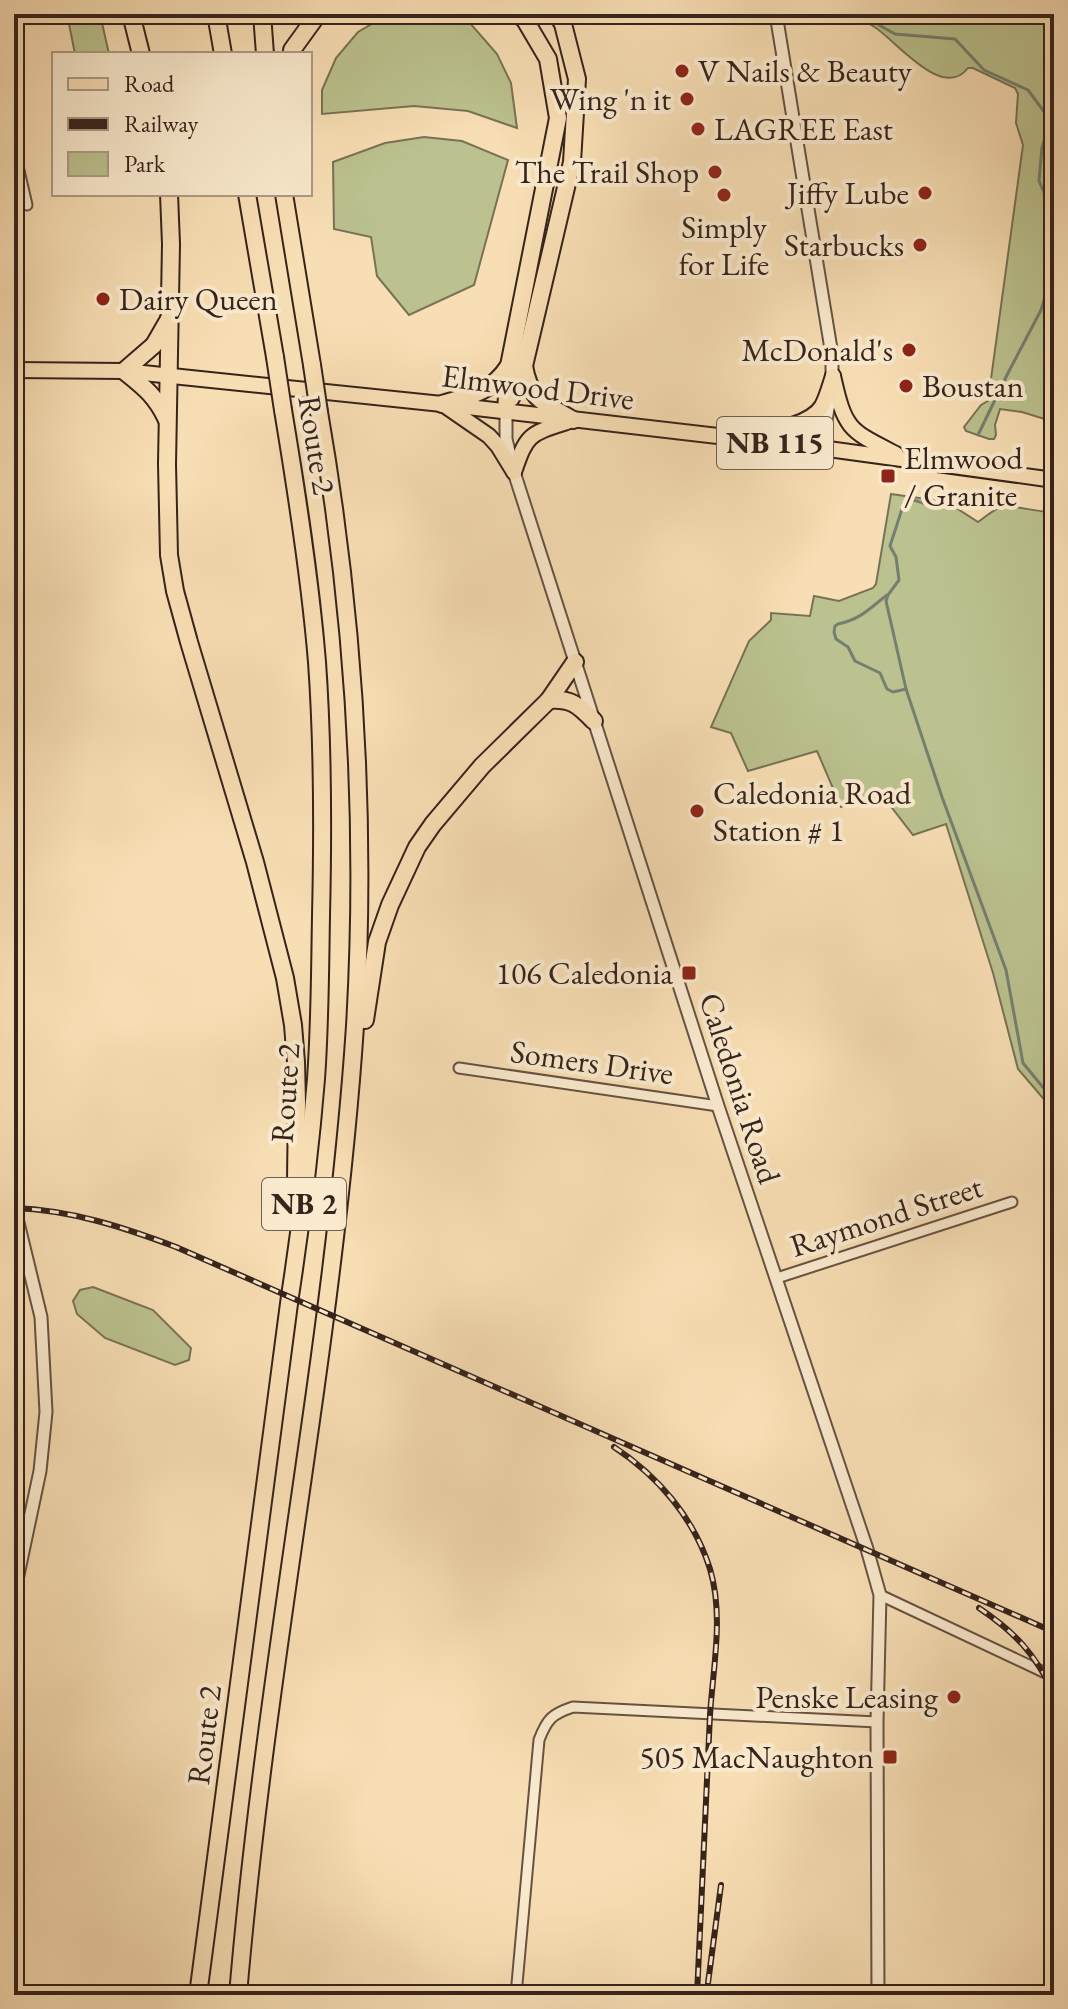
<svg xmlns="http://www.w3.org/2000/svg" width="1068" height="2009" font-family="'EB Garamond',serif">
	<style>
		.green { fill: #bbc28f; stroke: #787256; stroke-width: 2 }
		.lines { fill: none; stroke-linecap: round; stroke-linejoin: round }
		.stream { stroke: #757f70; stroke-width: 3 }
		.minor-casing { stroke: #665242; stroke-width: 13 }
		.tertiary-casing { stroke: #665242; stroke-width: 15 }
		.primary-casing { stroke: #36231c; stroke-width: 18 }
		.motorway-casing { stroke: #36231c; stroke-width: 20 }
		.minor { stroke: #faeace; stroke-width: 9 }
		.tertiary { stroke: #faeace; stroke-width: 11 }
		.primary { stroke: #f8deb4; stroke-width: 14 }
		.motorway { stroke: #f8deb4; stroke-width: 16 }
		.rail-casing { stroke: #36231c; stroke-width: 6 }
		.rail { stroke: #faeace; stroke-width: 3; stroke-dasharray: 9; stroke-linecap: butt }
		.motorway-bridge-casing { stroke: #36231c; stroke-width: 20; stroke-linecap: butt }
		.motorway-bridge { stroke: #f8deb4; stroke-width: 16 }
		.poi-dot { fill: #8f2418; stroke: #faeace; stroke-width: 3 }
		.labels { text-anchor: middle; stroke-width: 8; stroke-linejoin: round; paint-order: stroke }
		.shield { fill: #faeace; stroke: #715f51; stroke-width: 2 }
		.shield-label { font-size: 30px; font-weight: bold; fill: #36231c }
		.poi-label { font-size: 32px; fill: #36231c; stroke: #faeace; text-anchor: end }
		.street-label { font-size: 32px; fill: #36231c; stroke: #faeace }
	</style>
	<rect width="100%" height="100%" fill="#f8deb4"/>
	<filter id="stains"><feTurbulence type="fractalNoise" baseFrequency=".0025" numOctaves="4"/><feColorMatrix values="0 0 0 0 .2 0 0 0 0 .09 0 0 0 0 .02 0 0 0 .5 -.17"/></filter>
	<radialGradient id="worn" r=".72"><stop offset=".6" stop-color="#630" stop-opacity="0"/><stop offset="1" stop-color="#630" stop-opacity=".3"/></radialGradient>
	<!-- green -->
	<g class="green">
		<polygon points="67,14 100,14 109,54 75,54"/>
		<polygon points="452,14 470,23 497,54 511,83 517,128 468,111 414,106 322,114 322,90 336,58 358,32 389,14"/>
		<path d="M850 14H1054V422L1022 412 1000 409 995 425 996 435 994 439H989L966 431 964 427 981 405 988 401 1023 145 1016 123 1018 94 1015 88 973 68H968C942 102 894 38 873 26 865 21 857 21 850 14Z"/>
		<polygon points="424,137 462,141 508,160 474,285 409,315 377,276 371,237 334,229 333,162 385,143"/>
		<path d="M891 494 947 502 978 522C985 517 993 510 1001 507 1010 504 1040 513 1054 512V1111L1018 1069 993 973 946 824 913 835 882 795 841 807 817 751 748 771 731 733 711 727 749 641 771 620V613L810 616 814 596 839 601 873 588 876 584Z"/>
		<polygon points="93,1287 153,1310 191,1348 189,1360 175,1365 105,1338 77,1314 73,1301 80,1290"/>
	</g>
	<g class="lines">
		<!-- stream -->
		<g class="stream">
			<polyline points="872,14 879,25 895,34 955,39 984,70 1028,90 1051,121 1042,147 1039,181 1054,215"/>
			<polyline points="978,435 1008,373 1041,310 1054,267"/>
			<path d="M947 502C936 513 925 501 911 500L903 506 890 546 896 557 899 580 888 595 886 601 906 689 942 797 1006 970 1023 1063 1046 1091 1054 1067"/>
			<path d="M887 595C869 609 861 619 838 624L835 626 834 632 836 639 848 647 855 661 880 673 887 689 893 692 906 689"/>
		</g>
		<!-- minor casing -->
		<g class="minor-casing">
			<g id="minor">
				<polyline points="14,149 27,205"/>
				<polyline points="459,1068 718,1106"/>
				<polyline points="777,1278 1012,1202"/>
				<polyline points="880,1595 1054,1677"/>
				<path d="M516 1995 539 1740C547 1719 552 1714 573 1707L877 1722"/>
			</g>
		</g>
		<!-- tertiary casing -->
		<g class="tertiary-casing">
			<g id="tertiary">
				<polyline points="776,14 832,355 832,381"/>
				<polyline points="506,411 506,439 514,472 718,1106 867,1549 880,1595 877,1722 878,1995"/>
				<polyline points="821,448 830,398"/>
				<polyline points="14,1206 41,1317 46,1412 40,1471 14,1594"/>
			</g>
		</g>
		<!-- primary casing -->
		<g class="primary-casing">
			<g id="primary">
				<polyline points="14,370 124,371 442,404 821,448 1054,480"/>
				<path d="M833 376C845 430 849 430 896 454"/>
				<polyline points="447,407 489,436 498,446 514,472"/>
				<path d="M746 435C767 431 810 426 822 406 827 397 830 385 833 376"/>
				<path d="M514 472C527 434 529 434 567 422"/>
			</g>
		</g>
		<!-- motorway casing -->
		<g class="motorway-casing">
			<g id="motorway">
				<polyline points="131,14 141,54"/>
				<polyline points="216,14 223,54"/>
				<polyline points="262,14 265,54"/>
				<polyline points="292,54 292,50 318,14"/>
				<polyline points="169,194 171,244 167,464 169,555 175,591 189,642 255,862 285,978 293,1025 296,1062 297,1102 296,1180"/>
				<polyline points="247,194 275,357"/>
				<polyline points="284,194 312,365"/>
				<path d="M524 366C530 401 545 403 573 420"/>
				<polyline points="511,398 524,366 572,162 577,79 563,24 557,14"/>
				<path d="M442 404C469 396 492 392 508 367"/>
				<polyline points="506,411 509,366 558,118 548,59 525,20 518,14"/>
				<path d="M167 420C156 396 144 387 124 371L154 345 169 319"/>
				<path d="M549 700C572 698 579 706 594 721"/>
				<polyline points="365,1020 377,942 390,905 417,847 433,824 482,766 549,700 575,662"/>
				<path d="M198 1995 290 1296C301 1224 310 1152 316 1079 320 1025 320 970 321 916 323 831 323 746 317 662 310 577 297 494 283 410"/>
				<path d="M238 1995C255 1793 287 1592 315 1392 332 1270 347 1148 355 1026 367 821 354 614 319 412"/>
			</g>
		</g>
		<!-- minor -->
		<use href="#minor" class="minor"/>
		<!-- tertiary -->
		<use href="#tertiary" class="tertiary"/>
		<!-- primary -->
		<use href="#primary" class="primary"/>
		<!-- motorway -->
		<use href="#motorway" class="motorway"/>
		<!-- rail casing -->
		<g class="rail-casing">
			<g id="rail">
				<path d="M14 1208C71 1210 123 1227 176 1247L1054 1632"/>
				<path d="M614 1447C658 1476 694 1518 710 1569 724 1616 713 1667 710 1715 705 1808 702 1902 697 1995"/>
				<path d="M979 1608C1016 1633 1034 1653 1054 1693"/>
				<polyline points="708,1983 721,1885"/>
			</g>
		</g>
		<!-- rail -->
		<use href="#rail" class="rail"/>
		<!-- motorway-bridge casing -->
		<g class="motorway-bridge-casing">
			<g id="motorway-bridge">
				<polyline points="275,357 283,410"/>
				<polyline points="312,365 319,412"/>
			</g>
		</g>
		<!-- motorway-bridge -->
		<use href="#motorway-bridge" class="motorway-bridge"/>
	</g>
	<!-- markers -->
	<g class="poi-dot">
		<circle cx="682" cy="71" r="8"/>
		<circle cx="687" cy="99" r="8"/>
		<circle cx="698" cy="129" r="8"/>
		<circle cx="715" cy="172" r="8"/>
		<circle cx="925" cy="193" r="8"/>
		<circle cx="724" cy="195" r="8"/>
		<circle cx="920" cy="245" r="8"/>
		<circle cx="103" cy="299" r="8"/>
		<circle cx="909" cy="350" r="8"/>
		<circle cx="906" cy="386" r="8"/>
		<rect x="880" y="468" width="16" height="16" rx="4"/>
		<circle cx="697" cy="811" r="8"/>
		<rect x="681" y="965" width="16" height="16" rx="4"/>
		<circle cx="954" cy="1697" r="8"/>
		<rect x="882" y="1749" width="16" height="16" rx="4"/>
	</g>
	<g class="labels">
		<!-- shield labels -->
		<g class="shield">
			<rect x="717" y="417" width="116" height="52" rx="6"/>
			<rect x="262" y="1178" width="84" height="52" rx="6"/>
		</g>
		<g class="shield-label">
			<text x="775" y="453">NB 115</text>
			<text x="304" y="1214">NB 2</text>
		</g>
		<!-- poi labels -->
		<g class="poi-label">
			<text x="698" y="82" text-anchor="start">V Nails &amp; Beauty</text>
			<text x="671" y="110">Wing 'n it</text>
			<text x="714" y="140" text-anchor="start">LAGREE East</text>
			<text x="699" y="183">The Trail Shop</text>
			<text x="909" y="204">Jiffy Lube</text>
			<text x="724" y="238" text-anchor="middle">Simply<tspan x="724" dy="37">for Life</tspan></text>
			<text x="904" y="256">Starbucks</text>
			<text x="119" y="310" text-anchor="start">Dairy Queen</text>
			<text x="893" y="361">McDonald's</text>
			<text x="922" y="397" text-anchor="start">Boustan</text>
			<text x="904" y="469" text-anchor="start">Elmwood<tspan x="904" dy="37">/ Granite</tspan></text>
			<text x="713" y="804" text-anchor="start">Caledonia Road<tspan x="713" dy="37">Station # 1</tspan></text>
			<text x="673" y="984">106 Caledonia</text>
			<text x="938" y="1708">Penske Leasing</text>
			<text x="874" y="1768">505 MacNaughton</text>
		</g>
		<!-- street labels -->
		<g class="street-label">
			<text transform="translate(538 387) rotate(7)" y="11">Elmwood Drive</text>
			<text transform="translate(317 445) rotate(81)" y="11">Route 2</text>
			<text transform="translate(592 1062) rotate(8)" y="11">Somers Drive</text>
			<text transform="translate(740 1088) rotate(72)" y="11">Caledonia Road</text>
			<text transform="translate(285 1093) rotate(-86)" y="11">Route 2</text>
			<text transform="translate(886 1216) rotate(-18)" y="11">Raymond Street</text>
			<text transform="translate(204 1735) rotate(-83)" y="11">Route 2</text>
		</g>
	</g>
	<!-- margin -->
	<rect width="1068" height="2009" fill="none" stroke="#f8deb4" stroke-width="48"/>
	<rect x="16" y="16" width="1036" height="1977" fill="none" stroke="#36231c" stroke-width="4"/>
	<rect x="24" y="24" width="1020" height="1961" fill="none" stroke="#36231c" stroke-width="2"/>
	<!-- legend -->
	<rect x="52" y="52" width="260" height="144" fill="#faeace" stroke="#ac9a87" stroke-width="2"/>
	<rect x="68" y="78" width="40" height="12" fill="#f8deb4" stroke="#ac9a87" stroke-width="2"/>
	<text x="124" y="92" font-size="24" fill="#36231c">Road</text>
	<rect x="68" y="118" width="40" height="12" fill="#36231c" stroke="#ac9a87" stroke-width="2"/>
	<text x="124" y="132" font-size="24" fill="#36231c">Railway</text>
	<rect x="68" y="152" width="40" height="24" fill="#bbc28f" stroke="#ac9a87" stroke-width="2"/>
	<text x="124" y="172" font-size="24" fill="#36231c">Park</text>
	<rect width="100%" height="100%" filter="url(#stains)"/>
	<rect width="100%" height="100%" fill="url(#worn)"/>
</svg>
